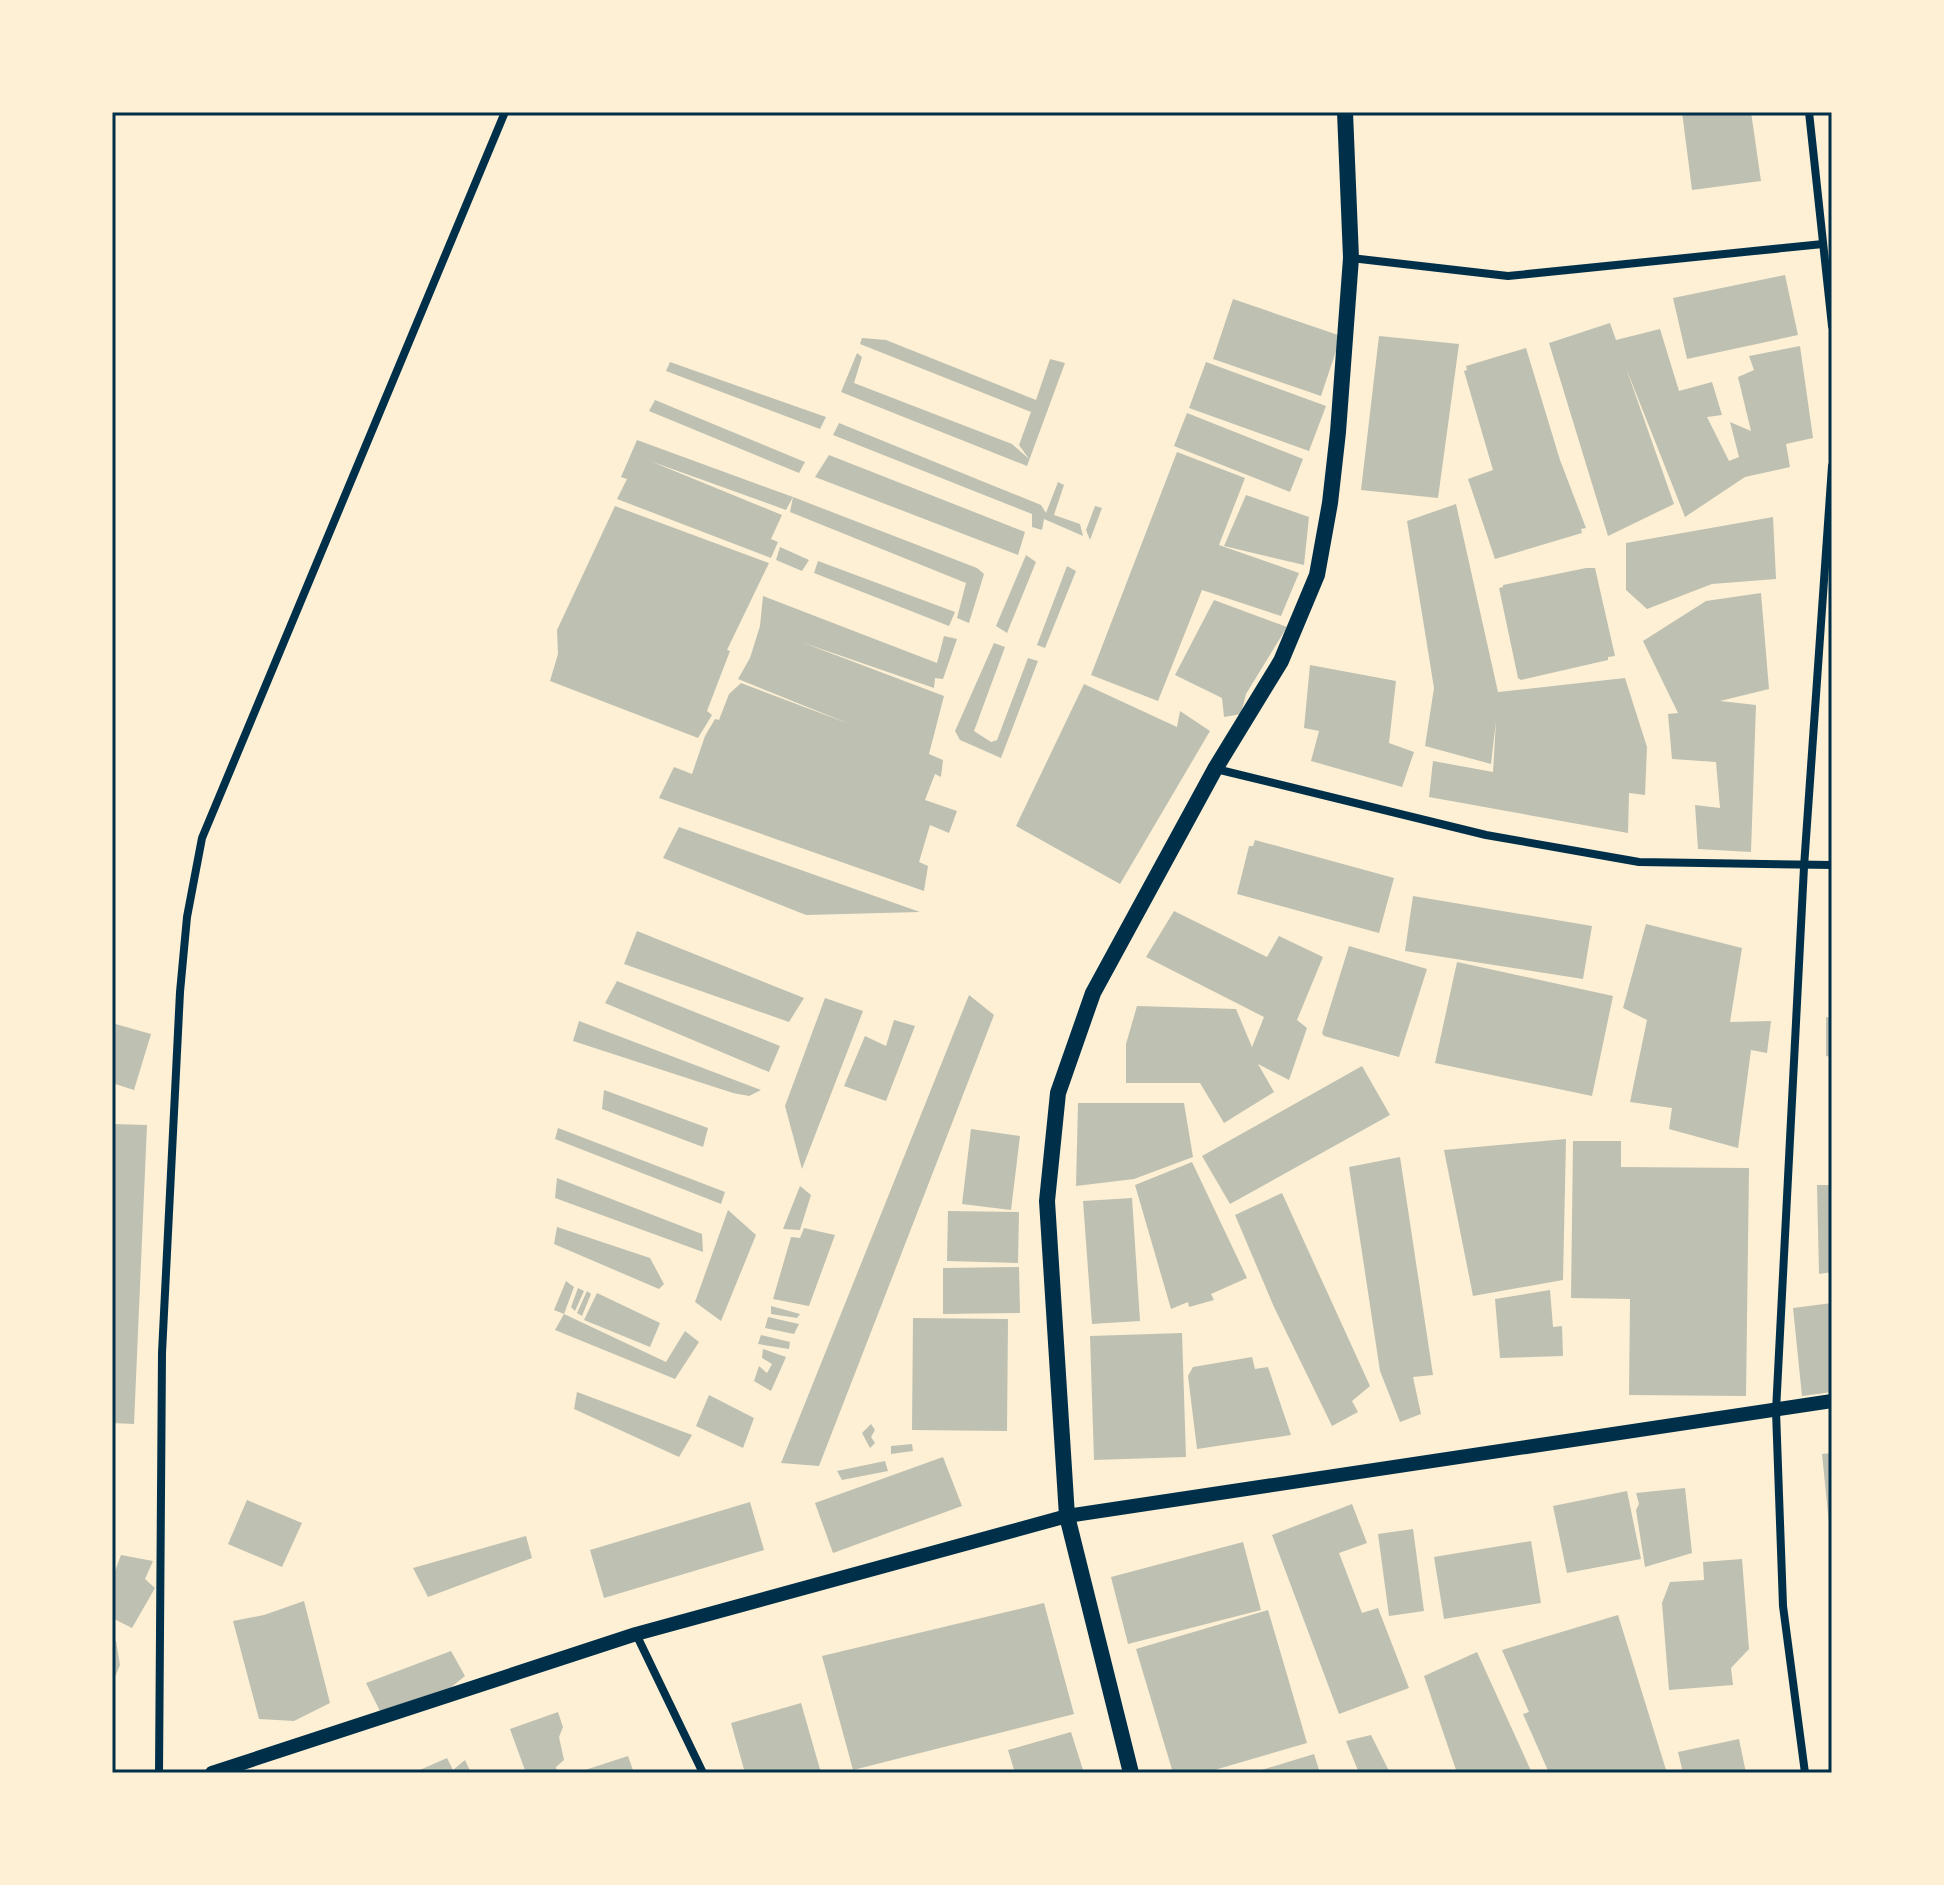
<svg xmlns="http://www.w3.org/2000/svg" width="1944" height="1885" font-family="Rubik,sans-serif">
	<style>
		.building { fill: #bec0b2 }
		.lines { fill: none; stroke-linecap: round; stroke-linejoin: round }
		.minor { stroke: #003049; stroke-width: 8 }
		.tertiary { stroke: #003049; stroke-width: 14 }
		.secondary { stroke: #003049; stroke-width: 16 }
		.neatline { fill: none; stroke: #003049; stroke-width: 3 }
	</style>
	<rect width="100%" height="100%" fill="#fdf0d5"/>
	<!-- building -->
	<g class="building">
		<polygon points="1682,112 1751,112 1761,181 1692,190"/>
		<polygon points="1785,275 1798,335 1687,359 1673,298"/>
		<polygon points="1233,299 1341,336 1321,396 1213,359"/>
		<polygon points="1610,323 1616,340 1660,329 1679,391 1712,382 1722,415 1707,417 1729,461 1739,457 1730,422 1751,431 1738,377 1754,370 1749,356 1800,346 1813,438 1786,444 1790,467 1745,477 1685,517 1626,368 1674,504 1608,536 1549,343"/>
		<polygon points="1379,336 1459,344 1438,498 1361,490"/>
		<polygon points="862,338 886,340 1036,400 1050,359 1065,363 1027,466 841,392 857,353 862,357 854,383 1012,444 1029,459 1019,445 1031,412 860,344"/>
		<polygon points="1526,348 1560,460 1586,528 1581,529 1582,533 1495,559 1468,479 1493,470 1464,371 1467,370 1466,366"/>
		<polygon points="670,362 826,417 820,429 666,371"/>
		<polygon points="1206,362 1326,406 1309,451 1189,408"/>
		<polygon points="655,400 805,462 799,473 649,411"/>
		<polygon points="1187,413 1303,459 1290,492 1174,446"/>
		<polygon points="839,423 1041,505 1046,513 1058,482 1064,485 1054,515 1080,524 1083,536 1044,519 1042,530 1032,527 1032,514 833,435"/>
		<polygon points="637,440 793,497 786,510 650,461 782,515 771,539 778,542 771,558 617,499 627,479 621,477"/>
		<polygon points="1177,452 1245,478 1219,545 1299,573 1281,616 1202,590 1158,701 1091,675"/>
		<polygon points="829,455 1025,532 1018,555 815,477"/>
		<polygon points="1246,495 1309,517 1304,565 1224,546"/>
		<polygon points="793,497 977,568 984,574 969,623 957,618 966,583 790,512"/>
		<polygon points="1456,504 1498,692 1625,678 1647,747 1645,795 1629,793 1628,833 1429,797 1433,761 1493,772 1496,721 1491,764 1425,746 1434,688 1407,521"/>
		<polygon points="615,506 769,563 727,650 730,651 707,711 712,715 698,738 550,681 558,654 557,630"/>
		<polygon points="1095,506 1102,508 1090,540 1086,530"/>
		<polygon points="1773,517 1776,579 1712,584 1647,609 1626,590 1626,543"/>
		<polygon points="780,547 809,560 802,571 776,560"/>
		<polygon points="1026,555 1036,562 1007,633 996,626"/>
		<polygon points="818,561 955,612 949,626 814,573"/>
		<polygon points="1067,566 1076,571 1045,648 1037,645"/>
		<polygon points="1586,568 1595,568 1615,656 1608,657 1608,660 1521,680 1518,678 1499,588 1503,587 1503,585"/>
		<polygon points="1761,593 1769,689 1720,701 1756,705 1751,852 1698,849 1695,805 1720,808 1716,762 1672,759 1668,714 1678,713 1643,641 1706,601"/>
		<polygon points="763,596 937,663 944,636 957,639 943,679 935,678 934,688 801,642 944,696 929,754 943,760 941,777 935,774 925,800 957,811 949,833 930,825 919,862 928,866 924,891 659,798 674,767 692,774 705,736 715,719 719,720 729,694 741,683 852,725 738,679 750,658 760,626"/>
		<polygon points="1214,600 1287,627 1246,694 1241,714 1224,717 1222,698 1175,675"/>
		<polygon points="994,643 1005,647 974,731 991,742 997,740 1028,658 1038,661 1001,758 960,740 955,731"/>
		<polygon points="1310,665 1396,681 1389,743 1414,752 1402,787 1311,761 1319,731 1304,728"/>
		<polygon points="1084,684 1177,727 1180,711 1210,731 1120,884 1016,826"/>
		<polygon points="679,827 920,912 806,915 663,858"/>
		<polygon points="1255,840 1394,878 1379,933 1237,894 1249,846 1253,846"/>
		<polygon points="1413,896 1592,926 1583,979 1405,951"/>
		<polygon points="1174,911 1267,957 1279,936 1323,957 1297,1020 1307,1028 1289,1080 1258,1064 1274,1092 1224,1123 1200,1083 1126,1083 1126,1044 1137,1006 1236,1009 1252,1047 1264,1017 1146,957"/>
		<polygon points="1646,924 1742,948 1730,1022 1771,1021 1767,1053 1751,1050 1738,1148 1669,1129 1672,1108 1630,1102 1647,1020 1623,1008"/>
		<polygon points="637,931 804,998 789,1022 624,964"/>
		<polygon points="1349,946 1427,969 1399,1057 1324,1036 1322,1033"/>
		<polygon points="1457,962 1613,996 1592,1096 1435,1063"/>
		<polygon points="617,981 780,1046 769,1072 605,1003"/>
		<polygon points="969,995 994,1015 819,1466 781,1463"/>
		<polygon points="825,998 863,1011 802,1169 785,1106"/>
		<polygon points="1826,1017 1832,1018 1832,1057 1826,1056"/>
		<polygon points="894,1020 915,1026 886,1101 844,1086 865,1036 886,1046"/>
		<polygon points="579,1021 761,1090 749,1096 733,1093 573,1041"/>
		<polygon points="112,1023 151,1034 134,1090 112,1083"/>
		<polygon points="1362,1066 1390,1115 1230,1204 1202,1156"/>
		<polygon points="604,1090 708,1128 703,1147 602,1109"/>
		<polygon points="1078,1103 1184,1103 1193,1157 1134,1179 1076,1186"/>
		<polygon points="112,1124 147,1125 134,1424 112,1423"/>
		<polygon points="558,1128 725,1192 721,1204 555,1139"/>
		<polygon points="971,1129 1020,1136 1011,1210 962,1204"/>
		<polygon points="1566,1139 1563,1280 1473,1296 1444,1150"/>
		<polygon points="1573,1141 1621,1141 1621,1167 1749,1168 1746,1396 1629,1395 1630,1299 1571,1298"/>
		<polygon points="1400,1157 1433,1375 1413,1377 1421,1414 1400,1422 1380,1371 1349,1167"/>
		<polygon points="1192,1162 1247,1278 1211,1294 1214,1300 1189,1307 1188,1302 1171,1309 1135,1185"/>
		<polygon points="557,1178 702,1234 703,1252 555,1198"/>
		<polygon points="1817,1185 1832,1185 1832,1272 1819,1274"/>
		<polygon points="800,1186 811,1195 800,1230 783,1229"/>
		<polygon points="1282,1193 1370,1386 1352,1401 1358,1412 1332,1426 1274,1307 1235,1215"/>
		<polygon points="1132,1198 1140,1321 1092,1324 1083,1201"/>
		<polygon points="728,1210 756,1235 721,1321 695,1302"/>
		<polygon points="948,1211 1019,1212 1018,1263 947,1261"/>
		<polygon points="557,1227 650,1258 664,1284 659,1289 554,1244"/>
		<polygon points="804,1228 835,1235 809,1306 773,1299 791,1237 800,1238"/>
		<polygon points="1019,1267 1020,1313 943,1314 943,1268"/>
		<polygon points="566,1281 574,1287 564,1314 554,1310"/>
		<polygon points="578,1288 584,1291 575,1311 571,1307"/>
		<polygon points="1550,1290 1553,1327 1562,1326 1563,1356 1500,1358 1495,1299"/>
		<polygon points="587,1291 591,1294 582,1316 577,1313"/>
		<polygon points="597,1293 660,1323 650,1347 584,1320"/>
		<polygon points="1832,1303 1832,1392 1802,1396 1793,1308"/>
		<polygon points="771,1306 800,1314 797,1318 771,1314"/>
		<polygon points="564,1314 666,1362 685,1331 699,1342 675,1379 555,1330"/>
		<polygon points="768,1317 799,1324 794,1334 765,1328"/>
		<polygon points="913,1318 1008,1319 1007,1431 912,1430"/>
		<polygon points="1182,1333 1186,1457 1094,1460 1090,1336"/>
		<polygon points="761,1335 790,1342 789,1349 758,1344"/>
		<polygon points="763,1349 786,1357 771,1391 754,1381 759,1366 767,1373 772,1364 762,1358"/>
		<polygon points="1252,1357 1255,1369 1268,1367 1291,1435 1197,1449 1188,1376 1193,1367"/>
		<polygon points="577,1392 623,1409 692,1435 679,1457 574,1409"/>
		<polygon points="709,1395 754,1418 743,1448 696,1426"/>
		<polygon points="871,1424 875,1430 871,1437 875,1443 870,1448 862,1433"/>
		<polygon points="912,1444 913,1451 891,1454 891,1446"/>
		<polygon points="1832,1453 1832,1533 1830,1533 1822,1454"/>
		<polygon points="943,1457 962,1506 833,1553 815,1503"/>
		<polygon points="885,1461 888,1471 842,1480 837,1471"/>
		<polygon points="1685,1488 1692,1553 1645,1567 1636,1510 1639,1504 1636,1493"/>
		<polygon points="1627,1491 1641,1559 1567,1573 1553,1506"/>
		<polygon points="247,1500 302,1523 282,1567 228,1544"/>
		<polygon points="750,1502 764,1550 604,1598 590,1550"/>
		<polygon points="1352,1504 1367,1543 1339,1553 1362,1613 1378,1608 1409,1688 1339,1714 1272,1535"/>
		<polygon points="1413,1529 1424,1611 1389,1616 1378,1534"/>
		<polygon points="526,1536 532,1558 428,1597 413,1568"/>
		<polygon points="1531,1541 1541,1603 1444,1619 1434,1557"/>
		<polygon points="1243,1542 1261,1610 1128,1644 1111,1577"/>
		<polygon points="121,1555 153,1561 145,1579 155,1588 132,1628 112,1618 112,1579"/>
		<polygon points="1742,1559 1749,1649 1731,1668 1733,1685 1669,1690 1662,1603 1670,1582 1704,1580 1703,1562"/>
		<polygon points="304,1601 330,1703 294,1721 259,1719 233,1621 264,1615"/>
		<polygon points="1044,1603 1074,1714 853,1770 822,1656"/>
		<polygon points="1268,1610 1307,1743 1204,1773 1173,1773 1136,1649"/>
		<polygon points="1618,1615 1667,1773 1549,1773 1523,1714 1529,1712 1502,1650"/>
		<polygon points="112,1641 116,1641 120,1665 112,1684"/>
		<polygon points="451,1651 465,1676 450,1688 380,1711 366,1683"/>
		<polygon points="1477,1652 1532,1773 1457,1773 1424,1676"/>
		<polygon points="801,1703 821,1773 745,1773 731,1723"/>
		<polygon points="558,1712 563,1727 559,1737 564,1760 556,1767 557,1773 526,1773 510,1729"/>
		<polygon points="1071,1732 1084,1773 1015,1773 1008,1750"/>
		<polygon points="1371,1735 1390,1773 1359,1773 1346,1741"/>
		<polygon points="1739,1739 1746,1773 1683,1773 1678,1752"/>
		<polygon points="1314,1754 1320,1773 1255,1773 1255,1772"/>
		<polygon points="628,1756 634,1773 579,1773 579,1772"/>
		<polygon points="447,1758 453,1770 465,1760 471,1773 413,1773"/>
	</g>
	<g class="lines">
		<!-- minor -->
		<g class="minor">
			<polyline points="1809,112 1832,326"/>
			<polyline points="1351,258 1508,276 1823,244"/>
			<polyline points="1216,769 1486,835 1639,862 1832,865"/>
			<polyline points="636,1634 703,1773"/>
			<polyline points="159,1773 162,1353 180,992 187,917 202,838 505,112"/>
			<polyline points="1805,1773 1783,1606 1776,1411 1804,867 1832,466"/>
		</g>
		<!-- tertiary -->
		<polyline class="tertiary" points="212,1773 636,1634 1067,1516 1832,1401"/>
		<!-- secondary -->
		<polyline class="secondary" points="1131,1773 1067,1516 1047,1201 1058,1093 1093,993 1215,769 1281,661 1317,575 1330,503 1338,432 1351,258 1345,112"/>
	</g>
	<!-- border -->
	<rect width="1944" height="1885" fill="none" stroke="#fdf0d5" stroke-width="228"/>
	<rect x="114" y="114" width="1716" height="1657" class="neatline"/>
</svg>
